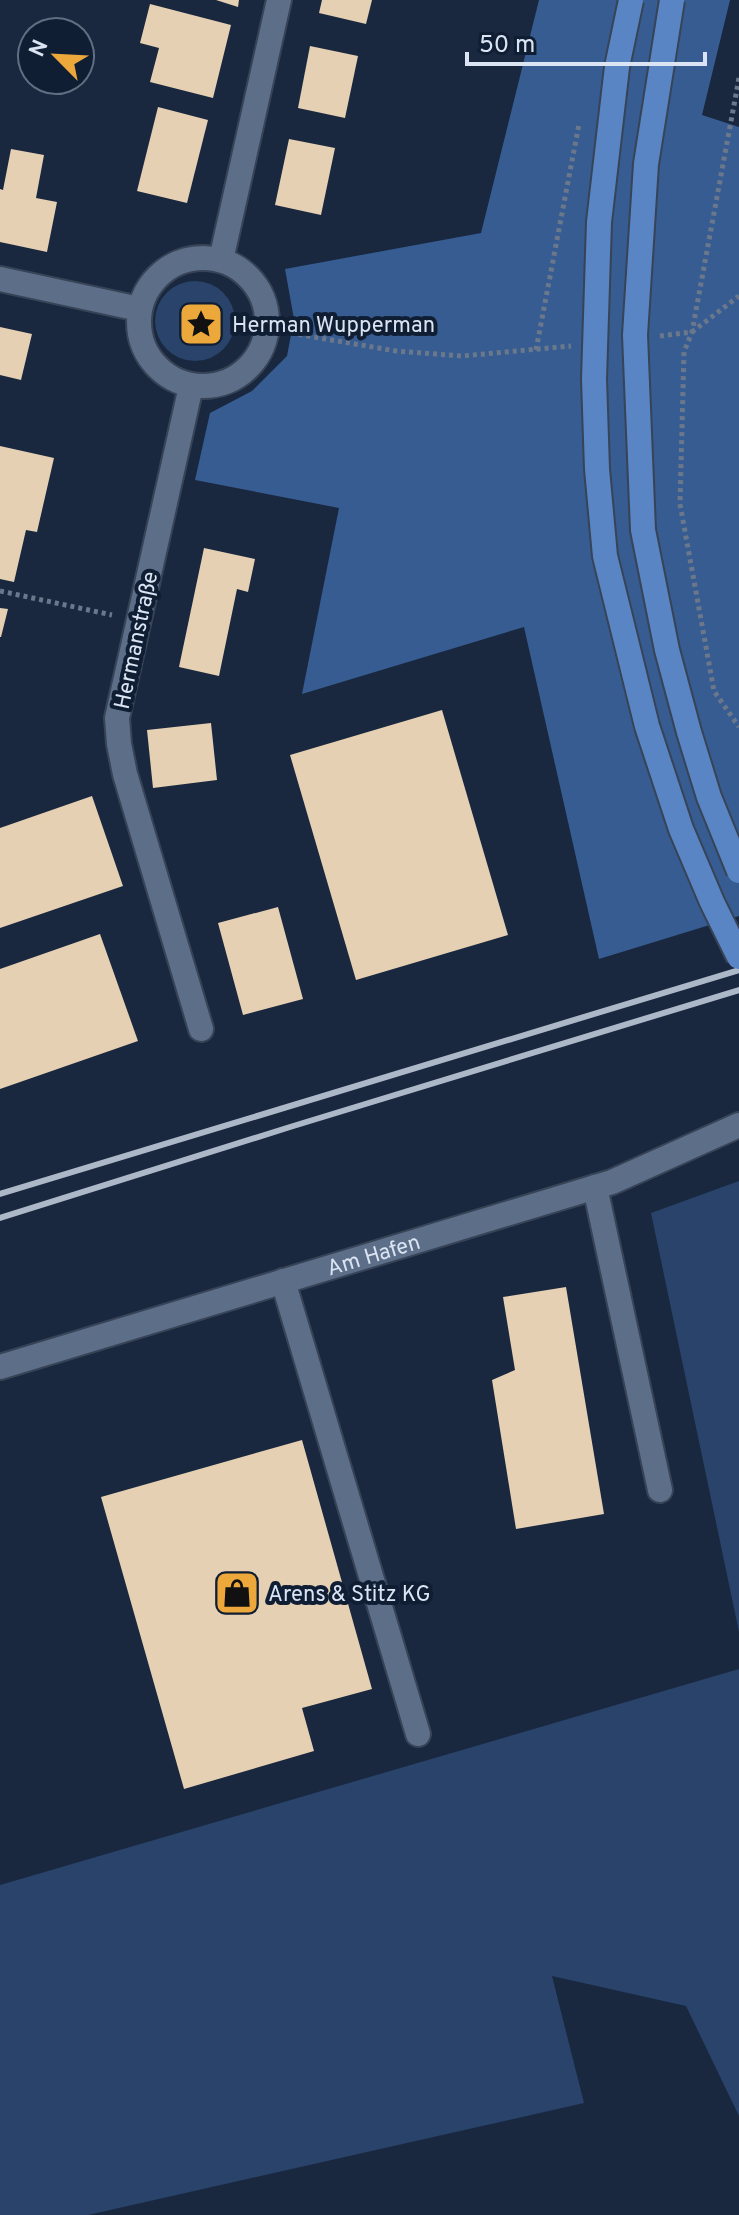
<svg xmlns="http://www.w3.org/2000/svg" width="739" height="2215" font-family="Overpass,sans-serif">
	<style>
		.green { fill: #29436a }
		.forest { fill: #375c91 }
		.building { fill: #e6d0b3 }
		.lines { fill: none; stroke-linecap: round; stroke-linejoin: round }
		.minor-casing { stroke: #374356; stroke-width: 28 }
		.path { stroke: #6b788b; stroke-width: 5; stroke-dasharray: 4 4; stroke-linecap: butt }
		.minor { stroke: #5c6e88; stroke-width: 24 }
		.rail { stroke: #acb7c8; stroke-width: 6 }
		.major-bridge-casing { stroke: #374356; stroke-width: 28; stroke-linecap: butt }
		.major-bridge { stroke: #5985c4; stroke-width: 24 }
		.labels { text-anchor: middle; stroke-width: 8; stroke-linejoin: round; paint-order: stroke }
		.poi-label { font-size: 22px; fill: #dae4f3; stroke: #101e34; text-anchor: start }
		.street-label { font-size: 22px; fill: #dae4f3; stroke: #101e34 }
	</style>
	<rect width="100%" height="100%" fill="#19283f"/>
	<!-- green -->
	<g class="green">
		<circle cx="195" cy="321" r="40"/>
		<polygon points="739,1181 739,1632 651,1213"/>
		<polygon points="739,1669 739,2116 686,2006 552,1976 584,2103 88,2215 0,2215 0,1885"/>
	</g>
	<!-- forest -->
	<polygon class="forest" points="539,0 730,0 702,115 739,127 739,916 599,959 524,627 302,694 339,508 195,480 210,413 252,391 287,356 294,319 285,269 481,233"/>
	<!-- building -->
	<g class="building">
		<polygon points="216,0 239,0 238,7"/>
		<polygon points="322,0 372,0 366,24 319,13"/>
		<polygon points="150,4 231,25 213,98 150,82 159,48 140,43"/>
		<polygon points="310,46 358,56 345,118 298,108"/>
		<polygon points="158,107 208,120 187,203 137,191"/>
		<polygon points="289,139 335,148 321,215 275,205"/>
		<polygon points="11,149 44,155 36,198 57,202 47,252 0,242 0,189 3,190"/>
		<polygon points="0,327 32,334 21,380 0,375"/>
		<polygon points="0,446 54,458 37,532 26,530 14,582 0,579"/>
		<polygon points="204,548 255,559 248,592 237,589 219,676 179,667"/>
		<polygon points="0,608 8,609 1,637 0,637"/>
		<polygon points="442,710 508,935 356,980 290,755"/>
		<polygon points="211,723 217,780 153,788 147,730"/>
		<polygon points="92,796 123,886 0,928 0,828"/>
		<polygon points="278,907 303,999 243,1015 218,923"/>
		<polygon points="100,934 138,1041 0,1089 0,969"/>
		<polygon points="566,1287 604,1514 516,1529 492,1380 515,1370 503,1297"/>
		<polygon points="302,1440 372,1689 302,1708 314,1751 184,1789 101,1497"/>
	</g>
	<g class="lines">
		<!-- minor casing -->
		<g class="minor-casing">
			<g id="minor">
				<circle cx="203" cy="322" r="64"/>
				<polyline points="221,260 279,0"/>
				<polyline points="0,279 139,309"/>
				<polyline points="191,386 117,718 119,744 125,774 201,1029"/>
				<polyline points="595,1187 660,1490"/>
				<polyline points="283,1281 418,1734"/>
				<path id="s1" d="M0 1367 612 1182 739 1125"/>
			</g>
		</g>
		<!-- path -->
		<g class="path">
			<polyline points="739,78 692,332 684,352 680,504 714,691 739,727"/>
			<polyline points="267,329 396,351 462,356 571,346"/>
			<polyline points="660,336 692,332 739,296"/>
			<polyline points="536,350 579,124"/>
			<polyline points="0,591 112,615"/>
		</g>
		<!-- minor -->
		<use href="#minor" class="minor"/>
		<!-- rail -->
		<g class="rail">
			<polyline points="0,1194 739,970"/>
			<polyline points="0,1218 290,1127 739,990"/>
		</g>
		<!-- major-bridge casing -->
		<g class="major-bridge-casing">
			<g id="major-bridge">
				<polyline points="631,0 617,67 599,222 594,379 597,469 605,556 647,726 681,829 712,902 739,957"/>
				<polyline points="672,0 646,164 635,335 643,530 667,650 689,732 709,797 739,871"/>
			</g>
		</g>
		<!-- major-bridge -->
		<use href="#major-bridge" class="major-bridge"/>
	</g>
	<!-- icons -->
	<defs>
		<g id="sight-square" transform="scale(2.3)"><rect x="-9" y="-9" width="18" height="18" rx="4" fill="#eda83b" stroke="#101e34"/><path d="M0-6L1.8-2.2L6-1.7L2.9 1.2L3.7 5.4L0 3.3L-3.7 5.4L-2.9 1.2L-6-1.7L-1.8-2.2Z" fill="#111"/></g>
		<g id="shop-square" transform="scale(2.3)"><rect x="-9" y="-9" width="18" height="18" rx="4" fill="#eda83b" stroke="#101e34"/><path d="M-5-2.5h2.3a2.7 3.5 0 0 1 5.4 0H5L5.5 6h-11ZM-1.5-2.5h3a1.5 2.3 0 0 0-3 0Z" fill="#111"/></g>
	</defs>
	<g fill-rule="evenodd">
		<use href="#sight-square" x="201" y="324"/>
		<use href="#shop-square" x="237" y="1593"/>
	</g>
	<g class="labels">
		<!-- poi labels -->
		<g class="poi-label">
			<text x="232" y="332">Herman Wupperman</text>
			<text x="268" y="1601">Arens &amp; Stitz KG</text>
		</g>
		<!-- street labels -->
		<g class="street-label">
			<text transform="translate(135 640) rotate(-78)" y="8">Hermanstraße</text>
			<text dy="8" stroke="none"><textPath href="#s1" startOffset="390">Am Hafen</textPath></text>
		</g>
	</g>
	<!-- north arrow -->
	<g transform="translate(56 56) rotate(294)"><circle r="38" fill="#101e34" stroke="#616d80" stroke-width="2"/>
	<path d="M0-6L14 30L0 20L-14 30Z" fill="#eda83b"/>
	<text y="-12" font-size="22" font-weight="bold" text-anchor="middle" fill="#dae4f3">N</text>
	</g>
	<!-- scale -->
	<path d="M467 52v12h238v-12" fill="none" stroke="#dae4f3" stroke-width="4"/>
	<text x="479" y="52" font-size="24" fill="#dae4f3" stroke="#101e34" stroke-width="6" paint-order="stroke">50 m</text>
</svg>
